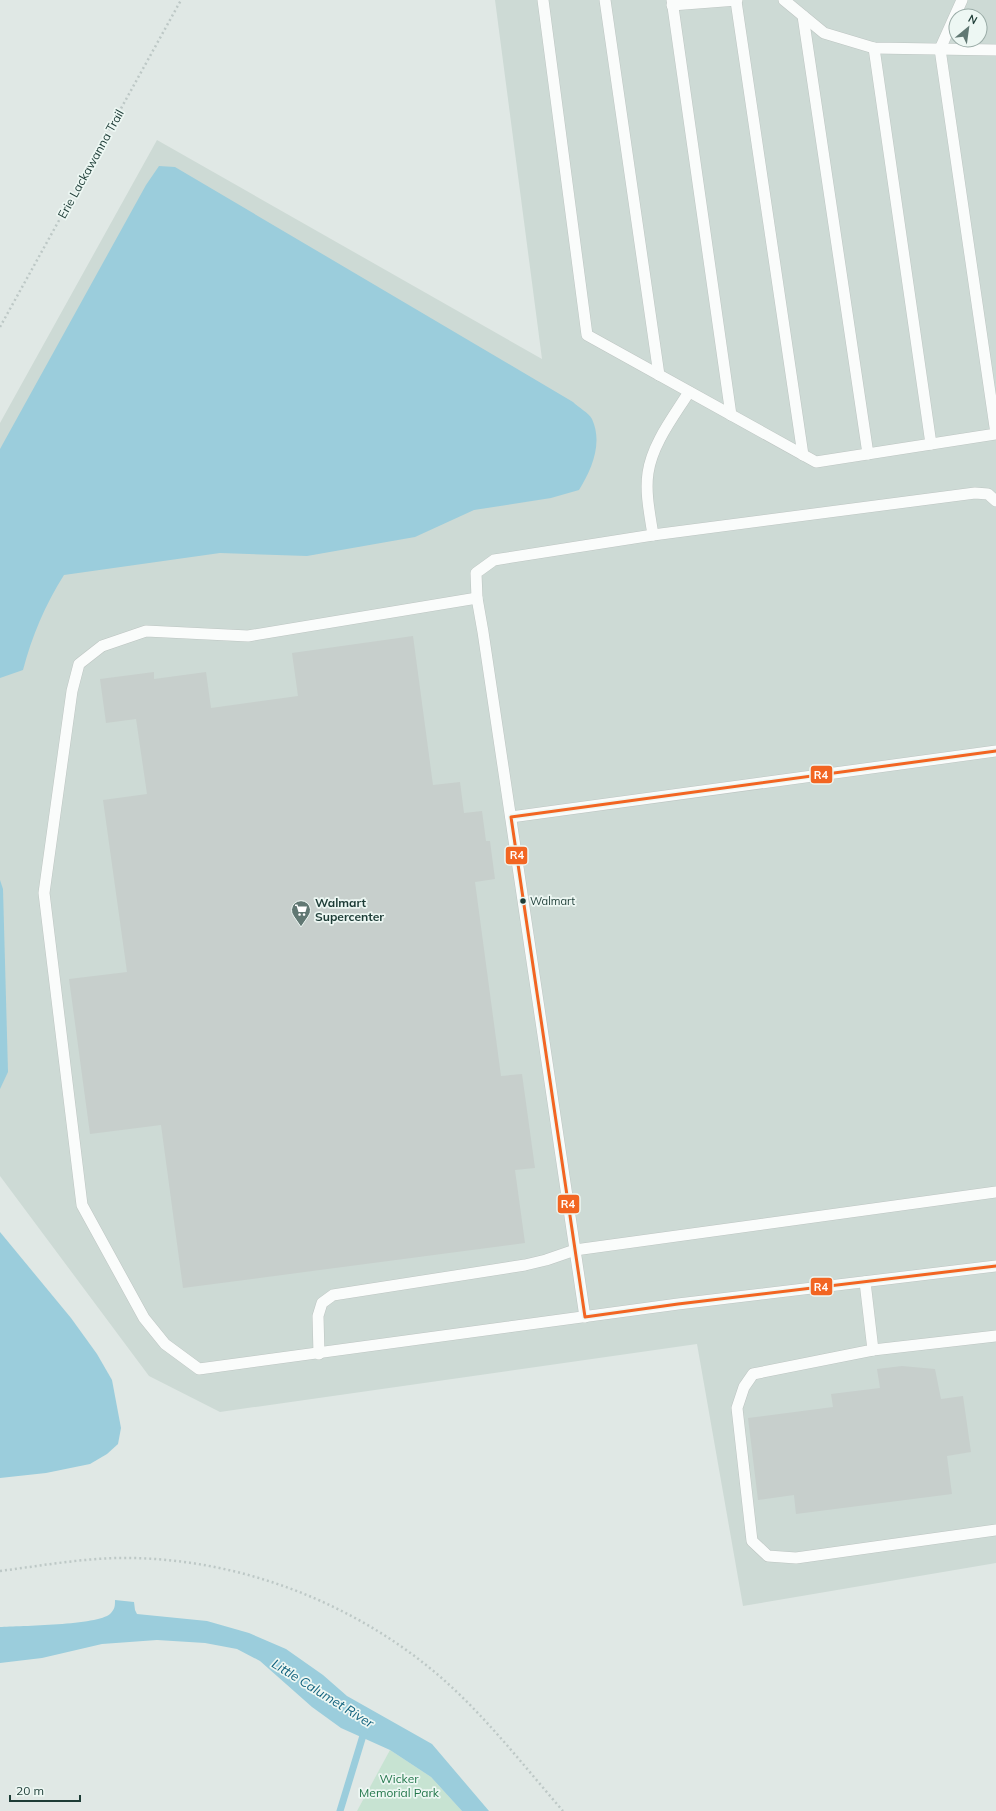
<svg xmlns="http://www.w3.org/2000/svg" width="996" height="1811" font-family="Mulish,sans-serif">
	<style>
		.built { fill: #cddad5; fill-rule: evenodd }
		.green { fill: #c7e3d2 }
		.water { fill: #9bcddc }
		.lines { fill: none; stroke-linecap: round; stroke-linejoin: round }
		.stream { stroke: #9bcddc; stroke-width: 7 }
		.building { fill: #c7cfcc }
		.service-casing { stroke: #bdc5c2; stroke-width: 12 }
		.path { stroke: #bdc8c6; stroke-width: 2.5; stroke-dasharray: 2 3; stroke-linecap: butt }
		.service { stroke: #fafcfb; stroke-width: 11 }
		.bus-1-casing { stroke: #edf7f3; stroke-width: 6 }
		.bus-1 { stroke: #f26522; stroke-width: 3 }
		.bus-dot { fill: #1d3c36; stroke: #edf7f3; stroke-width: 1.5 }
		.labels { text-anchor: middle; stroke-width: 3.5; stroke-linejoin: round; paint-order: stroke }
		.bus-label { font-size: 11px; fill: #1d3c36; stroke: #edf7f3; text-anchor: start }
		.street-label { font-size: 12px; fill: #1d3c36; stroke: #edf7f3 }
		.poi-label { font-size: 12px; font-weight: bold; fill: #1d3c36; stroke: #edf7f3; text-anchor: start }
		.park-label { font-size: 12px; fill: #23774b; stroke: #edf7f3 }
		.water-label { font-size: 13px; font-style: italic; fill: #11627e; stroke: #edf7f3 }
		.line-badge { stroke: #edf7f3; stroke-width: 1.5 }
		.badge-label { font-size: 11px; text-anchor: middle; font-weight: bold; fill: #fff }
	</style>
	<rect width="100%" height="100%" fill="#e0e8e5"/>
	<!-- built -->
	<path class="built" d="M495 0H996V1563L743 1606 697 1344 220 1412 149 1376 0 1176V423L157 140 542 359ZM956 16H980V40H956Z"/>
	<!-- green -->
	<polygon class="green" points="390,1750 431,1777 462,1811 357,1811"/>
	<!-- water -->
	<g class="water">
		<path d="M159 166 175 167 573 402C578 407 589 413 592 419 603 443 592 469 579 490L551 498 474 510 415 537 307 556 220 553 64 575C45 605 32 636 23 670L0 678V449L146 185Z"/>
		<polygon points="0,880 3,889 8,1072 0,1089"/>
		<polygon points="0,1232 71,1318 97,1354 112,1380 121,1428 118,1444 107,1454 90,1464 46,1473 0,1478"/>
		<path d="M115 1600 134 1602 135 1610 137 1614 207 1621 249 1633 286 1649 323 1675 347 1696 432 1744 489 1811H462L431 1777 390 1750 341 1728 312 1707 260 1661 237 1649 205 1643 157 1640 102 1644 42 1658 0 1663V1627C20 1626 98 1625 110 1614 115 1609 115 1606 115 1600Z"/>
	</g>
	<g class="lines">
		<!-- stream -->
		<polyline class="stream" points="340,1811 365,1729"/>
	</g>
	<!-- building -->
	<g class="building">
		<polygon points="413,636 433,785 460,782 464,813 482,811 486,841 490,841 495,879 475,882 501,1076 522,1074 535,1168 515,1170 525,1243 183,1288 161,1125 90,1134 69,979 127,972 103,800 147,794 136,719 106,723 100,679 154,672 154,679 206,672 211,708 298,696 292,653"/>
		<polygon points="902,1366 935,1369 941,1399 963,1396 971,1452 947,1456 952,1494 796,1514 794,1495 758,1500 748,1418 833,1407 831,1394 880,1388 877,1369"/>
	</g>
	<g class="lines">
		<!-- service casing -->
		<g class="service-casing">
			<g id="service">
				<polyline points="543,0 587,335 816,462 996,434 940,49 962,0"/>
				<polyline points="605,0 659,375"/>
				<polyline points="672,0 731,415"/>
				<polyline points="784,0 824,33 874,48 996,50"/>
				<polyline points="736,1 803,455"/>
				<polyline points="672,5 737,0"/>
				<polyline points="803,16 868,454"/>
				<polyline points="874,48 931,444"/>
				<path d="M653 535C650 515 645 493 648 473 652 444 674 416 689 392"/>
				<polyline points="477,598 248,636 146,631 102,646 79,664 72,691 44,893 82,1205 144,1318 165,1344 199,1369 678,1304 996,1266"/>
				<polyline points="511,817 996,751"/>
				<polyline points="865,1282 873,1350 753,1374 744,1387 737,1408 752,1541 768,1556 796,1558 996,1530"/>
				<polyline points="585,1317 483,632 477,598 476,573 494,560 653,535 975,493 988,494 996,501"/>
				<polyline points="873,1350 996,1336"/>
				<polyline points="319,1354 318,1316 322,1303 333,1295 525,1265 546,1260 575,1250 996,1192"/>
			</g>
		</g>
		<!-- path -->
		<g class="path">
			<polyline points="0,327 181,0"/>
			<path d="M0 1571C39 1566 78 1559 117 1558 232 1556 350 1600 437 1674 484 1714 523 1765 563 1811"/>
		</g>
		<!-- service -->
		<use href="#service" class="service"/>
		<!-- bus-1 casing -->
		<g class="bus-1-casing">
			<polyline id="bus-1" points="996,751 511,817 585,1317 678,1304 996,1266"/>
		</g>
		<!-- bus-1 -->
		<use href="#bus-1" class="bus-1"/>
	</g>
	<!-- icons -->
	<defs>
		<g id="supermarket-pin" transform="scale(1)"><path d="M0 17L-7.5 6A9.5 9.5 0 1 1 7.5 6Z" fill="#617873" stroke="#edf7f3"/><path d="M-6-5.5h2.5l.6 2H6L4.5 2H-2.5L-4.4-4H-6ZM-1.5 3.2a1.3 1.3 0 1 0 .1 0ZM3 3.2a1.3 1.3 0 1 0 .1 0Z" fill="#fff"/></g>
	</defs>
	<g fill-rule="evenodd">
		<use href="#supermarket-pin" x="301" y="910"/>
	</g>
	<!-- markers -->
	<circle class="bus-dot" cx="523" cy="901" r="3.5"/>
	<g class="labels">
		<!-- bus labels -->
		<g class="bus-label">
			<text x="530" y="905">Walmart</text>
		</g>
		<!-- street labels -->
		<g class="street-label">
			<text transform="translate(91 164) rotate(-61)" y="4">Erie Lackawanna Trail</text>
		</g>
		<!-- poi labels -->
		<g class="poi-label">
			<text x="315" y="907">Walmart<tspan x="315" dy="14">Supercenter</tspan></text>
		</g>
		<!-- park labels -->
		<g class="park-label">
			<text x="399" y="1783">Wicker<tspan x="399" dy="14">Memorial Park</tspan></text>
		</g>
		<!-- water labels -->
		<g class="water-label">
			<text transform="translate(323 1693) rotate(32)" y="5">Little Calumet River</text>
		</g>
	</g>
	<g class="line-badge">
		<rect x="810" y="765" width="23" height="19" rx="4" fill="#f26522"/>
		<rect x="505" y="846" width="23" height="19" rx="4" fill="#f26522"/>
		<rect x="557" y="1194" width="23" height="20" rx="4" fill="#f26522"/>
		<rect x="810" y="1277" width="23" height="19" rx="4" fill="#f26522"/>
	</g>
	<g class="badge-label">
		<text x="821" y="779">R4</text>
		<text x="517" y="859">R4</text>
		<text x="568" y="1208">R4</text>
		<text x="821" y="1291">R4</text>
	</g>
	<!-- north arrow -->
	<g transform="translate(968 28) rotate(29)"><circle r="19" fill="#edf7f3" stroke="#9aaca7"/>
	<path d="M0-3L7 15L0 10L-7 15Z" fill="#617873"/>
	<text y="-6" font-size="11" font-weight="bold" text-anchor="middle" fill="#1d3c36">N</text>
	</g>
	<!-- scale -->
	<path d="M10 1795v6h70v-6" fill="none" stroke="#1d3c36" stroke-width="2"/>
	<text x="16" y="1795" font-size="12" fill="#1d3c36" stroke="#edf7f3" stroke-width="3" paint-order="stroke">20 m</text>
</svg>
